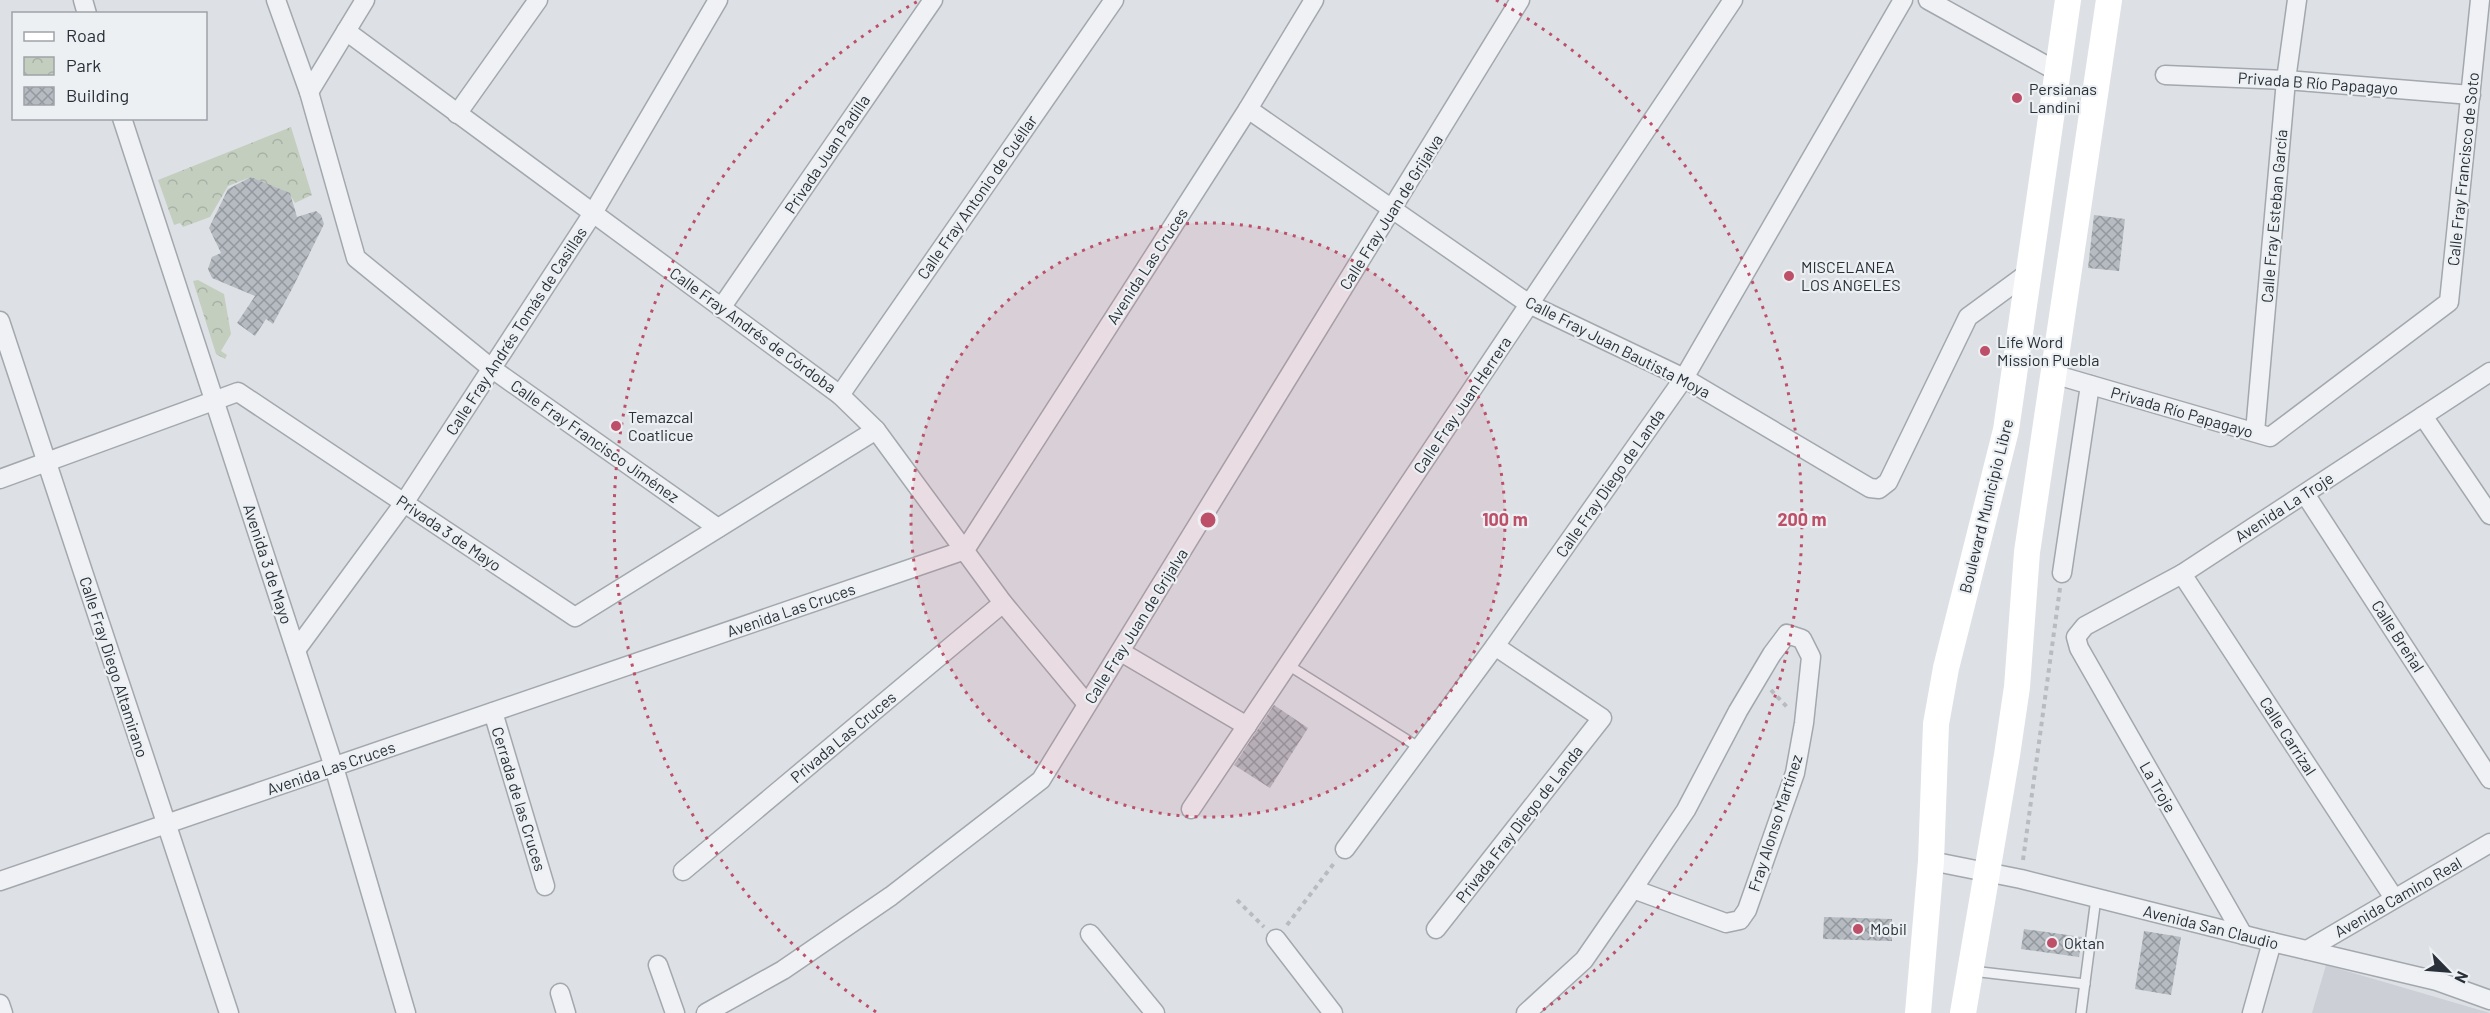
<svg xmlns="http://www.w3.org/2000/svg" width="2490" height="1013" font-family="Barlow,sans-serif">
	<style>
		.built { fill: #ccd0d6 }
		.park { fill: url(#park-crowns) }
		.building { fill: url(#building-cross-hatch) }
		.lines { fill: none; stroke-linecap: round; stroke-linejoin: round }
		.service-casing { stroke: #a3a8ae; stroke-width: 12 }
		.minor-casing { stroke: #a3a8ae; stroke-width: 21 }
		.path { stroke: #b8bbc0; stroke-width: 4; stroke-dasharray: 4.5 4.5; stroke-linecap: butt }
		.service { stroke: #eff1f4; stroke-width: 9 }
		.minor { stroke: #eff1f4; stroke-width: 18 }
		.secondary { stroke: #fff; stroke-width: 26 }
		.ring { fill: none; stroke: #bd4f68; stroke-width: 3; stroke-dasharray: 3 6 }
		.poi-dot { fill: #bd4f68; stroke: #ecf0f3; stroke-width: 2 }
		.labels { text-anchor: middle; stroke-width: 4.5; stroke-linejoin: round; paint-order: stroke }
		.street-label { font-size: 16px; fill: #29303a; stroke: #ecf0f3 }
		.poi-label { font-size: 16px; fill: #29303a; stroke: #ecf0f3; text-anchor: start }
		.centre { fill: #bd4f68; stroke: #ecf0f3; stroke-width: 3 }
		.ring-label { font-size: 18px; text-anchor: middle; font-weight: bold; fill: #bd4f68; stroke: #ecf0f3; stroke-width: 4.5; stroke-linejoin: round; paint-order: stroke }
	</style>
	<defs>
		<pattern id="park-crowns" width="20" height="18" patternUnits="userSpaceOnUse" patternTransform="scale(1.5)"><rect width="20" height="18" fill="#c4cebf"/><path d="M2 6a3 3 0 1 1 6 0M12 15a3 3 0 1 1 6 0" fill="none" stroke="#a8b1a5"/></pattern>
		<pattern id="building-cross-hatch" width="8" height="8" patternUnits="userSpaceOnUse" patternTransform="scale(1.5)"><rect width="8" height="8" fill="#b5bbc1"/><path d="M0 0l8 8M0 8l8-8" fill="none" stroke="#93989e"/></pattern>
	</defs>
	<rect width="100%" height="100%" fill="#dde1e5"/>
	<!-- built -->
	<polygon class="built" points="2326,965 2490,1013 2312,1013"/>
	<!-- park -->
	<g class="park">
		<polygon points="291,127 312,195 295,203 289,193 251,177 228,186 210,217 183,227 180,223 174,225 158,180"/>
		<polygon points="198,280 224,294 231,334 221,351 227,355 225,359 216,354 193,281"/>
	</g>
	<!-- building -->
	<g class="building">
		<polygon points="251,177 290,193 297,217 316,211 321,215 324,224 293,287 273,324 266,319 255,336 237,323 255,296 212,278 208,269 212,257 221,253 209,228 228,189"/>
		<polygon points="2094,215 2125,219 2119,271 2088,268"/>
		<polygon points="1274,705 1308,728 1270,788 1234,765"/>
		<polygon points="1824,917 1892,919 1892,941 1823,939"/>
		<polygon points="2024,929 2082,937 2079,957 2021,949"/>
		<polygon points="2144,931 2181,937 2171,995 2135,989"/>
	</g>
	<g class="lines">
		<!-- service casing -->
		<g class="service-casing">
			<g id="service">
				<polyline points="1288,665 1420,748"/>
				<polyline points="1972,971 2085,984"/>
				<polyline points="2081,1013 2096,898"/>
			</g>
		</g>
		<!-- minor casing -->
		<g class="minor-casing">
			<g id="minor">
				<polyline points="83,0 87,14"/>
				<polyline points="276,0 309,92 356,258 491,368 718,528"/>
				<polyline points="1928,0 2058,72"/>
				<polyline points="346,31 840,395 876,430 1003,603 1087,704"/>
				<polyline points="2165,75 2286,80 2471,95"/>
				<polyline points="309,92 365,0"/>
				<polyline points="1248,109 1529,304 1684,378 1870,488 1879,489 1888,482 1968,317 2028,273"/>
				<polyline points="457,114 538,0"/>
				<polyline points="122,118 334,767 406,1013"/>
				<polyline points="721,308 933,0"/>
				<polyline points="0,321 229,1013"/>
				<polyline points="2053,374 2270,437 2449,302 2480,0"/>
				<polyline points="840,395 1114,0"/>
				<polyline points="2423,416 2490,515"/>
				<polyline points="2255,432 2286,80 2297,0"/>
				<polyline points="0,479 238,392 575,617 876,430"/>
				<polyline points="2305,494 2490,779"/>
				<polyline points="2062,573 2090,385"/>
				<polyline points="2182,574 2394,898"/>
				<polyline points="296,650 404,503 593,213 718,0"/>
				<polyline points="1121,652 1247,726"/>
				<polyline points="493,712 545,886"/>
				<polyline points="1191,809 1733,0"/>
				<polyline points="1345,849 1495,646 1684,378 1903,0"/>
				<polyline points="1931,861 2021,879 2272,942 2437,981 2490,1000"/>
				<polyline points="683,871 1003,603"/>
				<polyline points="0,881 965,550 1248,109 1314,0"/>
				<polyline points="1436,929 1602,718 1495,646"/>
				<polyline points="1090,934 1155,1013"/>
				<polyline points="2243,935 2079,648 2076,637 2085,626 2182,574 2490,372"/>
				<polyline points="1276,939 1333,1013"/>
				<polyline points="2307,950 2490,843"/>
				<polyline points="658,965 675,1013"/>
				<polyline points="560,993 566,1013"/>
				<polyline points="0,1004 3,1013"/>
				<polyline points="706,1013 783,970 891,896 1041,780 1520,0"/>
				<polyline points="1526,1013 1584,960 1633,889 1686,810 1738,711 1772,654 1787,634 1802,639 1811,657 1804,723 1795,773 1747,910 1740,920 1726,923 1633,889"/>
				<polyline points="2252,1013 2272,942"/>
			</g>
		</g>
		<!-- path -->
		<g class="path">
			<polyline points="1771,690 1788,708"/>
			<polyline points="2023,860 2060,588"/>
			<polyline points="1237,900 1264,927"/>
			<polyline points="1287,925 1335,862"/>
		</g>
		<!-- service -->
		<use href="#service" class="service"/>
		<!-- minor -->
		<use href="#minor" class="minor"/>
		<!-- secondary -->
		<g class="secondary">
			<polyline points="1918,1013 1931,861 1936,724 1946,668 2006,430 2068,0"/>
			<polyline points="1963,1013 2007,755 2017,687 2027,552 2109,0"/>
		</g>
	</g>
	<!-- distance rings -->
	<circle cx="1208" cy="520" r="297" fill="#bd4f68" fill-opacity=".12"/>
	<g class="ring">
		<circle cx="1208" cy="520" r="297"/>
		<path d="M876 1012A594 594 0 0 1 920 0M1496 0A594 594 0 0 1 1540 1012"/>
	</g>
	<!-- markers -->
	<g class="poi-dot">
		<circle cx="2017" cy="98" r="6"/>
		<circle cx="1789" cy="276" r="6"/>
		<circle cx="1985" cy="351" r="6"/>
		<circle cx="616" cy="426" r="6"/>
		<circle cx="1858" cy="929" r="6"/>
		<circle cx="2052" cy="943" r="6"/>
	</g>
	<g class="labels">
		<!-- street labels -->
		<g class="street-label">
			<text transform="translate(2318 83) rotate(4)" y="6">Privada B Río Papagayo</text>
			<text transform="translate(827 154) rotate(-56)" y="6">Privada Juan Padilla</text>
			<text transform="translate(2463 169) rotate(-84)" y="6">Calle Fray Francisco de Soto</text>
			<text transform="translate(977 197) rotate(-55)" y="6">Calle Fray Antonio de Cuéllar</text>
			<text transform="translate(1391 212) rotate(-58)" y="6">Calle Fray Juan de Grijalva</text>
			<text transform="translate(2274 216) rotate(-85)" y="6">Calle Fray Esteban García</text>
			<text transform="translate(1147 266) rotate(-57)" y="6">Avenida Las Cruces</text>
			<text transform="translate(753 330) rotate(36)" y="6">Calle Fray Andrés de Córdoba</text>
			<text transform="translate(516 331) rotate(-57)" y="6">Calle Fray Andrés Tomás de Casillas</text>
			<text transform="translate(1618 347) rotate(27)" y="6">Calle Fray Juan Bautista Moya</text>
			<text transform="translate(1462 405) rotate(-56)" y="6">Calle Fray Juan Herrera</text>
			<text transform="translate(2182 412) rotate(16)" y="6">Privada Río Papagayo</text>
			<text transform="translate(595 441) rotate(35)" y="6">Calle Fray Francisco Jiménez</text>
			<text transform="translate(1610 483) rotate(-55)" y="6">Calle Fray Diego de Landa</text>
			<text transform="translate(1986 506) rotate(-76)" y="6">Boulevard Municipio Libre</text>
			<text transform="translate(2284 507) rotate(-33)" y="6">Avenida La Troje</text>
			<text transform="translate(449 533) rotate(34)" y="6">Privada 3 de Mayo</text>
			<text transform="translate(268 564) rotate(72)" y="6">Avenida 3 de Mayo</text>
			<text transform="translate(791 610) rotate(-19)" y="6">Avenida Las Cruces</text>
			<text transform="translate(1136 626) rotate(-58)" y="6">Calle Fray Juan de Grijalva</text>
			<text transform="translate(2398 636) rotate(57)" y="6">Calle Breñal</text>
			<text transform="translate(114 667) rotate(72)" y="6">Calle Fray Diego Altamirano</text>
			<text transform="translate(2288 736) rotate(57)" y="6">Calle Carrizal</text>
			<text transform="translate(843 737) rotate(-40)" y="6">Privada Las Cruces</text>
			<text transform="translate(331 768) rotate(-19)" y="6">Avenida Las Cruces</text>
			<text transform="translate(2158 787) rotate(60)" y="6">La Troje</text>
			<text transform="translate(519 799) rotate(73)" y="6">Cerrada de las Cruces</text>
			<text transform="translate(1775 823) rotate(-72)" y="6">Fray Alonso Martínez</text>
			<text transform="translate(1519 824) rotate(-52)" y="6">Privada Fray Diego de Landa</text>
			<text transform="translate(2398 897) rotate(-30)" y="6">Avenida Camino Real</text>
			<text transform="translate(2211 927) rotate(14)" y="6">Avenida San Claudio</text>
		</g>
		<!-- poi labels -->
		<g class="poi-label">
			<text x="2029" y="95">Persianas<tspan x="2029" dy="18">Landini</tspan></text>
			<text x="1801" y="273">MISCELANEA<tspan x="1801" dy="18">LOS ANGELES</tspan></text>
			<text x="1997" y="348">Life Word<tspan x="1997" dy="18">Mission Puebla</tspan></text>
			<text x="628" y="423">Temazcal<tspan x="628" dy="18">Coatlicue</tspan></text>
			<text x="1870" y="935">Mobil</text>
			<text x="2064" y="949">Oktan</text>
		</g>
	</g>
	<circle cx="1208" cy="520" r="9" class="centre"/>
	<g class="ring-label">
		<text x="1505" y="526">100 m</text>
		<text x="1802" y="526">200 m</text>
	</g>
	<!-- legend -->
	<rect x="12" y="12" width="195" height="108" fill="#ecf0f3" stroke="#9ea3a9" stroke-width="1.5"/>
	<rect x="24" y="32" width="30" height="9" fill="#ffffff" stroke="#9ea3a9" stroke-width="1.5"/>
	<text x="66" y="42" font-size="18" fill="#29303a">Road</text>
	<rect x="24" y="57" width="30" height="18" fill="url(#park-crowns)" stroke="#9ea3a9" stroke-width="1.5"/>
	<text x="66" y="72" font-size="18" fill="#29303a">Park</text>
	<rect x="24" y="87" width="30" height="18" fill="url(#building-cross-hatch)" stroke="#9ea3a9" stroke-width="1.5"/>
	<text x="66" y="102" font-size="18" fill="#29303a">Building</text>
	<!-- north arrow -->
	<g transform="translate(2448 971) rotate(115)" stroke="#ecf0f3" stroke-width="4.5" paint-order="stroke">
	<path d="M0-4.5L10 22L0 15L-10 22Z" fill="#29303a"/>
	<text y="-9" font-size="16" font-weight="bold" text-anchor="middle" fill="#29303a">N</text>
	</g>
</svg>
